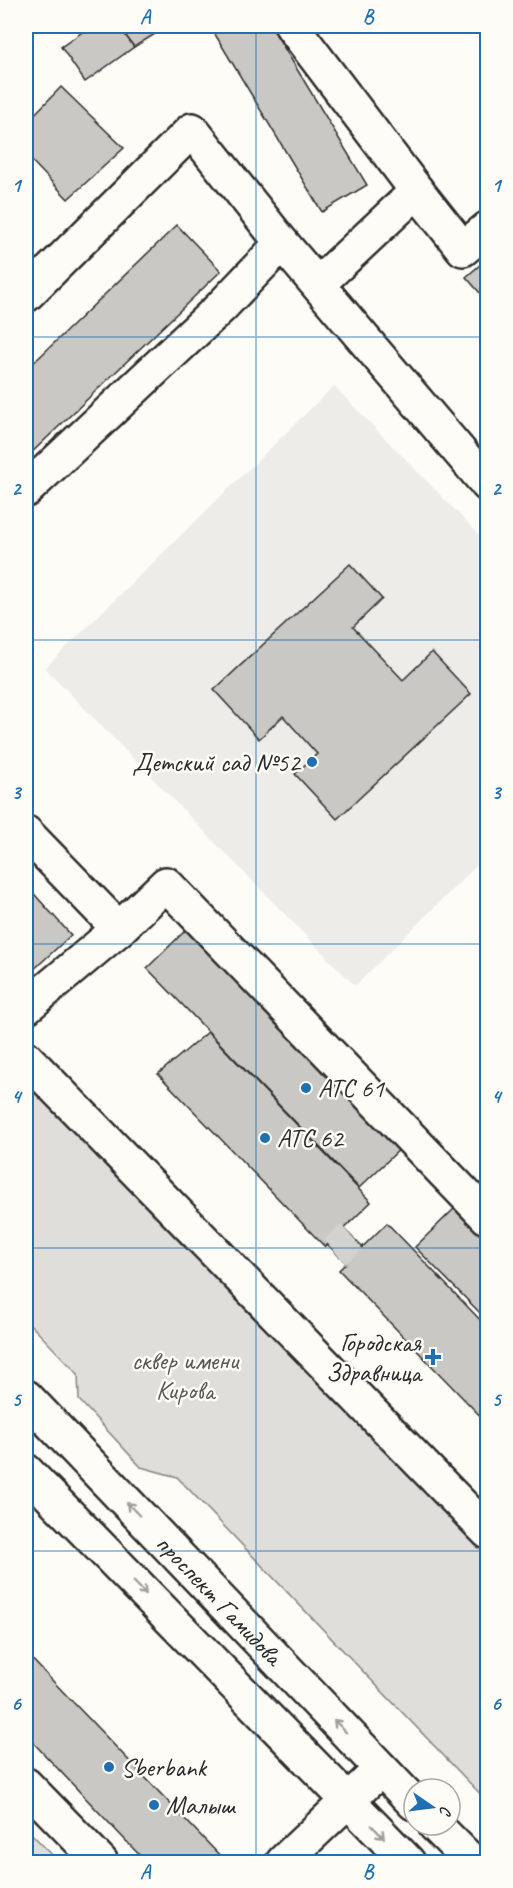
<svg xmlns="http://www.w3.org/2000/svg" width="513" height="1888" font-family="Caveat,sans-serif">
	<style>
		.built { fill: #edece8 }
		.green { fill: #dfdeda; stroke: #858482; stroke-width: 1.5 }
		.building { fill: #c9c8c4; stroke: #2b2b2b; stroke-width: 1.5 }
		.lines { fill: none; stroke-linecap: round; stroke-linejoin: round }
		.minor-tunnel { stroke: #d3d2ce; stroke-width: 33; stroke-dasharray: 33 16; stroke-linecap: butt }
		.minor-casing { stroke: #2b2b2b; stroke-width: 38 }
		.major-casing { stroke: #2b2b2b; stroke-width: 38 }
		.path { stroke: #2b2b2b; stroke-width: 4; stroke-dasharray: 6 4.5; stroke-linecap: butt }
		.minor { stroke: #fdfcf7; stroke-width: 33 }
		.major { stroke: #fdfcf7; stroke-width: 33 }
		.oneway { stroke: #9e9e9b }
		.grid { fill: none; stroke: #1f6fb2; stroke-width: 1.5; stroke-opacity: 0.55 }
		.poi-dot { fill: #1f6fb2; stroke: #fdfcf7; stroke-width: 2 }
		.labels { text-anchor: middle; stroke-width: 5; stroke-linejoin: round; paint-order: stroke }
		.poi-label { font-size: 26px; fill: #2b2b2b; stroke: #fdfcf7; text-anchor: start }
		.park-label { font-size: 26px; fill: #585857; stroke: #fdfcf7 }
		.street-label { font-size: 26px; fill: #2b2b2b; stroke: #fdfcf7 }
		.neatline { fill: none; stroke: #1f6fb2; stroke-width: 2 }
		.grid-label { font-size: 20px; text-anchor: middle; font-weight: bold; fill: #1f6fb2 }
	</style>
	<rect width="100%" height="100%" fill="#fdfcf7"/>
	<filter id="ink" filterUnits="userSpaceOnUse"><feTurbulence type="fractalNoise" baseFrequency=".0167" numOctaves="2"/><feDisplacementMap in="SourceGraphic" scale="12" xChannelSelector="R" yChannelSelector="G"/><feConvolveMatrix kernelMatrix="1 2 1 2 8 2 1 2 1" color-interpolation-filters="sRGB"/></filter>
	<g filter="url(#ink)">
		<!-- built -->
		<polygon class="built" points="334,386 487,543 487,855 355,986 45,668"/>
		<!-- green -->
		<g class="green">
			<polygon points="26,1077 487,1547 487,1801 177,1477 141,1467 79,1400 78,1374 26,1320"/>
			<polygon points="26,1828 59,1862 26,1862"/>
		</g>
		<!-- building -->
		<g class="building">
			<polygon points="91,26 119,26 134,47 85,82 61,47"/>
			<polygon points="119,26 168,26 134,47"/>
			<polygon points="210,26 271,26 367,185 322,212"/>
			<polygon points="61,87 124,148 68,199 26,155 26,123"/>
			<polygon points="177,225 221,271 26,458 26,370"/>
			<polygon points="488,258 488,302 466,277"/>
			<polygon points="350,564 382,599 353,627 403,680 432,652 471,694 337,819 295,774 317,754 283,716 259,739 214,690"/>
			<polygon points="26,885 71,935 29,974 26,970"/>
			<polygon points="191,925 404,1145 359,1188 147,968"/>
			<polygon points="208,1032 371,1202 325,1247 158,1074"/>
			<polygon points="457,1206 488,1238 488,1321 415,1247"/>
			<polygon points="387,1223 488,1328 488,1424 339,1270"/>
			<polygon points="344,1229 362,1247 346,1263 328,1245"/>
			<polygon points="26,1653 226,1862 146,1862 26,1735"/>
		</g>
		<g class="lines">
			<!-- minor-tunnel -->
			<polyline class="minor-tunnel" points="335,1252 352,1237"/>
			<!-- minor casing -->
			<g class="minor-casing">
				<g id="minor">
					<polyline points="292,26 417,191"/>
					<polyline points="318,284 417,191 463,249 488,228"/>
					<polyline points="26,295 192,130 282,243 488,485"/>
					<polyline points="26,490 221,307 282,243"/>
					<polyline points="26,833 119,929"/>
					<polyline points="26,1007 119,929 166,884 488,1218"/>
					<polyline points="26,1058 488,1532"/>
					<polyline points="26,1785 101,1862"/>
					<polyline points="283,1862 381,1769"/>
				</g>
			</g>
			<!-- major casing -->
			<g class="major-casing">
				<g id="major">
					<path id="s1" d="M26 1397 414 1803"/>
					<polyline points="26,1471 408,1862"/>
					<polyline points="435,1825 472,1862"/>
				</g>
			</g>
			<!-- path -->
			<polyline class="path" points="26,44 27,44"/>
			<!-- minor -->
			<use href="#minor" class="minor"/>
			<!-- major -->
			<use href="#major" class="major"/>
		</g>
		<!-- one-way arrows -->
		<defs><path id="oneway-shaft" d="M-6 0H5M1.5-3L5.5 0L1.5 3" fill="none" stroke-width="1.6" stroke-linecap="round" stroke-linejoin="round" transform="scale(1.5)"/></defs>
		<g class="oneway">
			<use href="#oneway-shaft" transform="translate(133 1509) rotate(-134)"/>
			<use href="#oneway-shaft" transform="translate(140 1588) rotate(46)"/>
			<use href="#oneway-shaft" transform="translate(340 1726) rotate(-134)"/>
			<use href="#oneway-shaft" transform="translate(378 1832) rotate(46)"/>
		</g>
	</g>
	<!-- grid -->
	<path class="grid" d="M256 26V1862M26 337H488M26 640H488M26 944H488M26 1248H488M26 1551H488"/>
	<!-- markers -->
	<g class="poi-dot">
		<circle cx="312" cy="762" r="6"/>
		<circle cx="306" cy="1088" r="6"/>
		<circle cx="265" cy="1138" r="6"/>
		<path d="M430 1348h6v6h6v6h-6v6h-6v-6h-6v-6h6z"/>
		<circle cx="109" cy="1767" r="6"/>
		<circle cx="154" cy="1805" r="6"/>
	</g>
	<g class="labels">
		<!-- poi labels -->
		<g class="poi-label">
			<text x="300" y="771" text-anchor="end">Детский сад №52</text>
			<text x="318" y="1097">АТС 61</text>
			<text x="277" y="1147">АТС 62</text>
			<text x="421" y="1351" text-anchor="end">Городская<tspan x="421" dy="30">Здравница</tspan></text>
			<text x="121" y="1776">Sberbank</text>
			<text x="166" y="1814">Малыш</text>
		</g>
		<!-- park labels -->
		<g class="park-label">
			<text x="185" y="1369">сквер имени<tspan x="185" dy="30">Кирова</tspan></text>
		</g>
		<!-- street labels -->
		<g class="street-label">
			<text dy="9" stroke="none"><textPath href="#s1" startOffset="280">проспект Гамидова</textPath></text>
		</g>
	</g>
	<!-- margin -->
	<rect width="513" height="1888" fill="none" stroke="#fdfcf7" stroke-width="66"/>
	<!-- north arrow -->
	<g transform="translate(432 1807) rotate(104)"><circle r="28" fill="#fdfcf7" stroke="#a9a8a5" stroke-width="1.5"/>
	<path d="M0-4.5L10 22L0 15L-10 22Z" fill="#1f6fb2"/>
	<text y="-9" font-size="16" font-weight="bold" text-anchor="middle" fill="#2b2b2b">С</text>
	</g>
	<rect x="33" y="33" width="447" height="1822" class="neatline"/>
	<g class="grid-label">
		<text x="145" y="23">A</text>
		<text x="368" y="23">B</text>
		<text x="16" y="192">1</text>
		<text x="496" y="192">1</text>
		<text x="16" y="495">2</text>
		<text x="496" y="495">2</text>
		<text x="16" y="799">3</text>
		<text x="496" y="799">3</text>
		<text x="16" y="1103">4</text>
		<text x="496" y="1103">4</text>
		<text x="16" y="1406">5</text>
		<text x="496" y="1406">5</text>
		<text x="16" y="1710">6</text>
		<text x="496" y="1710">6</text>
		<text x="145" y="1878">A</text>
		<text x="368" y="1878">B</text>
	</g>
</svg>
